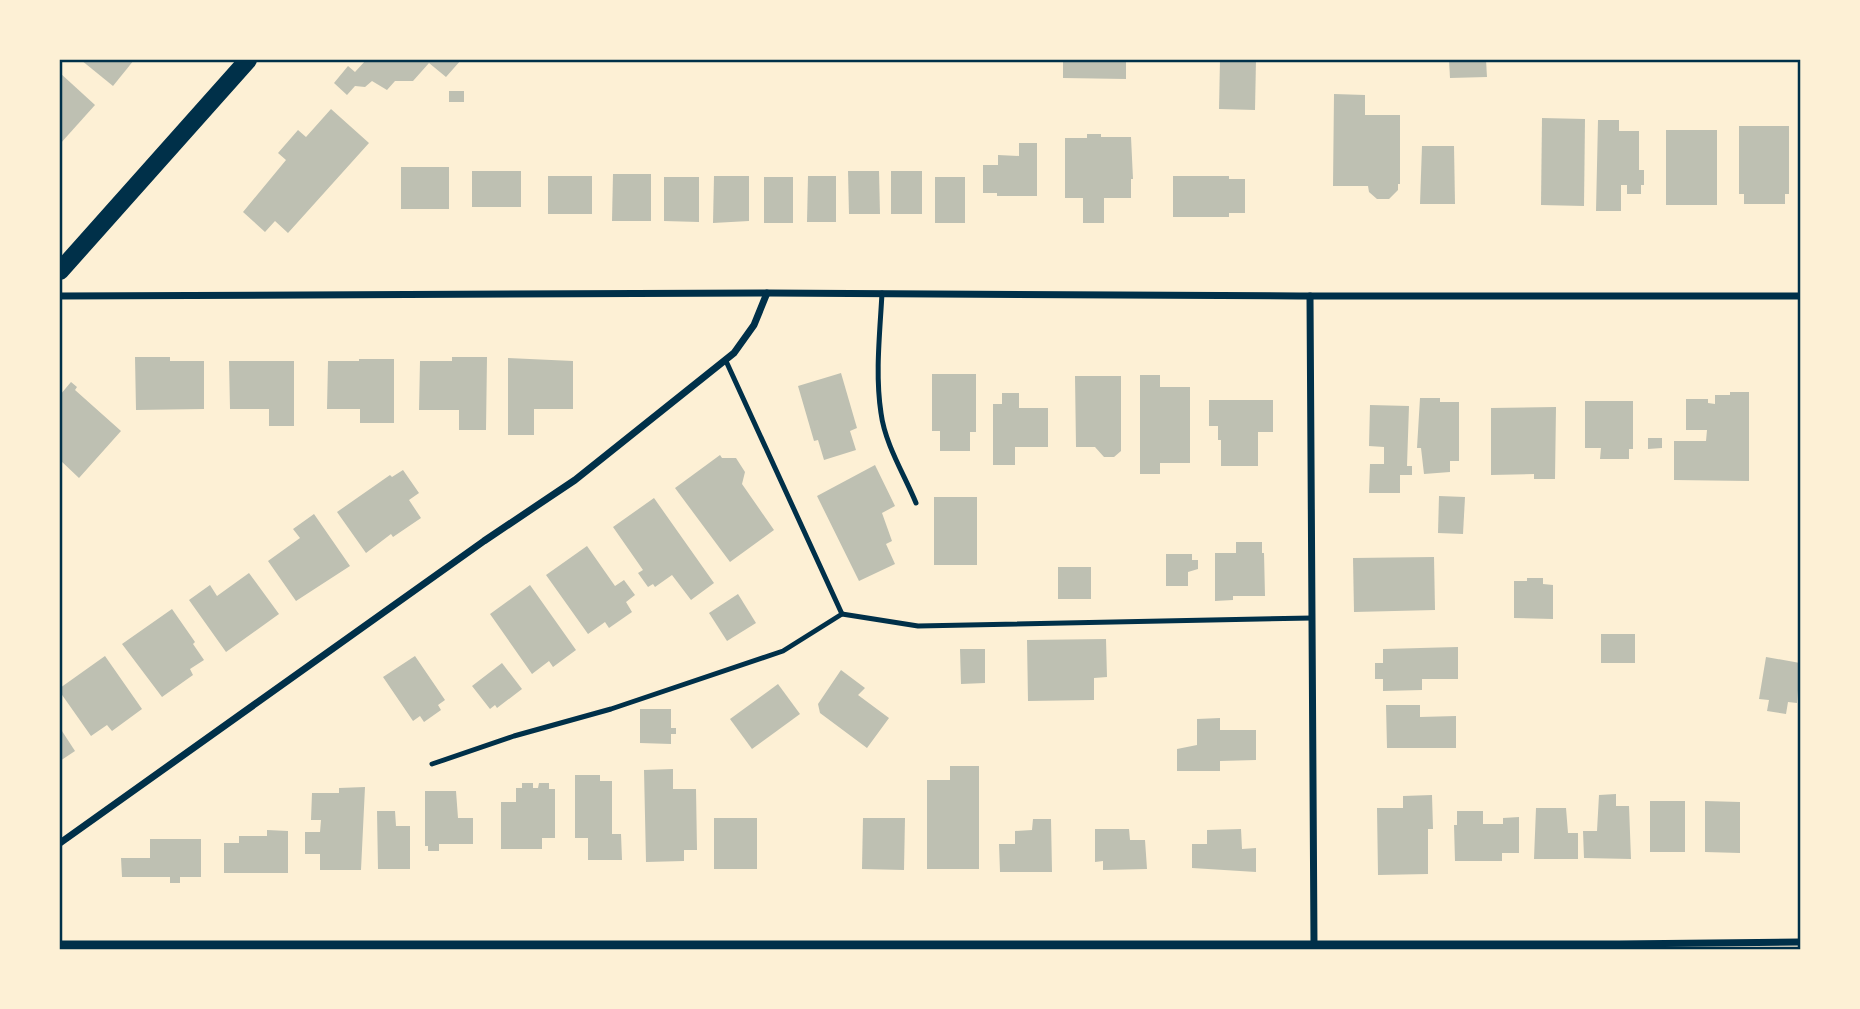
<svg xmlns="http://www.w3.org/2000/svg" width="1860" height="1009" font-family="'Source Sans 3',sans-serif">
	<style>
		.building { fill: #bec0b2 }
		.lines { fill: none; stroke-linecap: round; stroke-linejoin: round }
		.service { stroke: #003049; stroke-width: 5 }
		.minor { stroke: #003049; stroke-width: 7 }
		.primary { stroke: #003049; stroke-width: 18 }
		.neatline { fill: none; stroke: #003049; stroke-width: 2.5 }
	</style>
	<rect width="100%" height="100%" fill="#fdf0d5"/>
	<!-- building -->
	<g class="building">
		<polygon points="81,60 134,60 113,86"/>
		<polygon points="366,60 461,60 446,77 429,63 413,81 395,81 387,90 372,81 365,87 355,86 347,95 334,83 348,66 355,72"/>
		<polygon points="1063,60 1126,60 1126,79 1063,78"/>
		<polygon points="1220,60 1256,60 1255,110 1219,109"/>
		<polygon points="1449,60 1486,60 1487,77 1450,78"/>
		<rect x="1693" y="60" width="32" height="2"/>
		<polygon points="60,73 95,105 60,144"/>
		<rect x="449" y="91" width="15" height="11"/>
		<polygon points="1334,94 1365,95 1365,115 1400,115 1400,184 1398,184 1398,190 1389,199 1377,199 1369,192 1368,186 1333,186"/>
		<polygon points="331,109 369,143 288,233 275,221 265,232 243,212 286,160 278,153 298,130 306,137"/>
		<polygon points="1542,118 1585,119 1584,206 1541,205"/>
		<polygon points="1598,120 1619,120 1619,131 1639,131 1639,170 1644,170 1644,185 1641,185 1641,194 1627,194 1627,185 1621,185 1621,211 1596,211"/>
		<polygon points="1739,126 1789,126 1789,194 1785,194 1785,204 1744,204 1744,194 1739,194"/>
		<rect x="1666" y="130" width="51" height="75"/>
		<polygon points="1087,134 1101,134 1101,137 1131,137 1133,179 1131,179 1131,198 1104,198 1104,223 1083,223 1083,198 1065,198 1065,138 1087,138"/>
		<polygon points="1019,143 1037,143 1037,196 997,196 997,193 983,193 983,165 998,165 998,155 1019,156"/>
		<polygon points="1422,146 1454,146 1455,204 1420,204"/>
		<rect x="401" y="167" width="48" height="42"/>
		<rect x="472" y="171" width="49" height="36"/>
		<polygon points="848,171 879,171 880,214 849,214"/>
		<rect x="891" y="171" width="31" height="43"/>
		<polygon points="613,174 651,174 651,221 612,221"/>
		<rect x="548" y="176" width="44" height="38"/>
		<polygon points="714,176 749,176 749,221 713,223"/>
		<polygon points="808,176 836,176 836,222 807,222"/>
		<polygon points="1173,176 1229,176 1229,179 1245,179 1245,213 1229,213 1229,217 1173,217"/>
		<polygon points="664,177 699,177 699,222 664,221"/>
		<rect x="764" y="177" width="29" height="46"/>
		<rect x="935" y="177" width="30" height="46"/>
		<polygon points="135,357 170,357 170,361 204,361 204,409 136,410"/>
		<polygon points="452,357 487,357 486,430 459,430 459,410 419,410 420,361 452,361"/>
		<polygon points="508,358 573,361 573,409 534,409 534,435 508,435"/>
		<polygon points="359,359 394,359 394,423 360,423 360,409 327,409 328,361 359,361"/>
		<polygon points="229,361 294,361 294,426 269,426 269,409 230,409"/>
		<polygon points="841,373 857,428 850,431 856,450 824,460 818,440 814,441 798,386"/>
		<polygon points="932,374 976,374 976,432 970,432 970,451 940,451 940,431 932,431"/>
		<polygon points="1140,375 1160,375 1160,387 1190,387 1190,463 1160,463 1160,474 1140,474"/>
		<polygon points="1075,376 1121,376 1121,451 1114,457 1104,457 1095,447 1076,447"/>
		<polygon points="71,382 77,387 75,390 121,431 79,478 60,460 60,395"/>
		<polygon points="1730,392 1749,392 1749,481 1674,480 1674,441 1706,441 1707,430 1686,430 1686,399 1708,399 1708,403 1715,404 1715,395 1730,395"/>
		<polygon points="1002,393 1019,393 1019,408 1048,408 1048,447 1015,447 1015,465 993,465 993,404 1002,404"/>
		<polygon points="1420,398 1440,398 1440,402 1459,402 1459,461 1450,461 1450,472 1424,474 1421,448 1417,448"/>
		<polygon points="1209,400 1273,400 1273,432 1258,432 1258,466 1221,466 1221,440 1218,440 1218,426 1209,426"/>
		<polygon points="1585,401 1633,401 1633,449 1629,449 1629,459 1600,459 1601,448 1585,448"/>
		<polygon points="1370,405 1409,406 1407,466 1412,466 1412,475 1400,475 1400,493 1369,493 1370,464 1384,464 1384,447 1369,446"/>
		<polygon points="1556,407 1555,479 1534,479 1534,474 1491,475 1491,408"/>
		<polygon points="1648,438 1662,438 1662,448 1648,449"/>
		<polygon points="720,455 722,458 736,458 745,472 742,484 774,530 730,562 675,488"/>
		<polygon points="875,465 895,506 882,513 892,541 886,544 895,564 859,581 817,496"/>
		<polygon points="403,470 419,493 409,500 421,518 393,537 391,534 366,553 337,512 390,475 392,477"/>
		<polygon points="1439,496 1465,497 1463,534 1438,533"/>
		<rect x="934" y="497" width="43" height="68"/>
		<polygon points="654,498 714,583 691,600 672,575 655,587 653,584 648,587 638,573 643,570 613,527"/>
		<polygon points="314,514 350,566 296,601 268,561 300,538 293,529"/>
		<polygon points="1236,542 1262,542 1262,553 1264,553 1265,596 1233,596 1233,600 1215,601 1215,553 1236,553"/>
		<polygon points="587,546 615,586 624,580 635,595 626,602 632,612 609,628 605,622 588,634 546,575"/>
		<polygon points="1166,554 1192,554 1192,560 1198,560 1198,569 1188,572 1188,586 1166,586"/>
		<polygon points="1434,557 1435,610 1354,612 1353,558"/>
		<rect x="1058" y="567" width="33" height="32"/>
		<polygon points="249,573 279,614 226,652 189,600 210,585 217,596"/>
		<polygon points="1527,578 1543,578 1543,584 1553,585 1553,619 1514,618 1514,581 1527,581"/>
		<polygon points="530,585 576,650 553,667 549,661 532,674 490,614"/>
		<polygon points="738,594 756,623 727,641 709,613"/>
		<polygon points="172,609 195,642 193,644 204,660 190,669 193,675 162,697 122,644"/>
		<rect x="1601" y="634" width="34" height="29"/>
		<polygon points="1106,639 1107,677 1094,678 1094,700 1028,701 1027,640"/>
		<polygon points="1458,647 1458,679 1422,679 1422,690 1383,691 1383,679 1375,679 1375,663 1383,663 1383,649"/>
		<polygon points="960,649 985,649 985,683 961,684"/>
		<polygon points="105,656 142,709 112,731 107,725 91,736 60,692 60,688"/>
		<polygon points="415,656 445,700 438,705 441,710 424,722 420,716 413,721 383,677"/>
		<polygon points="1766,657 1800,663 1797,703 1788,702 1786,714 1767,711 1769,700 1759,699"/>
		<polygon points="502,663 522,689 497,708 495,705 490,709 472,686"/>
		<polygon points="841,670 865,688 858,695 889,718 867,748 820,713 818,704"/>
		<polygon points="778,684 800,714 752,749 730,719"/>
		<polygon points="1386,705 1420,705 1420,717 1456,716 1456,748 1387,748"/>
		<polygon points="640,709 671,709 671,728 676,728 676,734 671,734 671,744 640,743"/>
		<polygon points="1220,718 1220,730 1256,730 1256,760 1220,761 1220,771 1177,771 1177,749 1197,745 1197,719"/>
		<polygon points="60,728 75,751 60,761"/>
		<polygon points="950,766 979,766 979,869 927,869 927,780 950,780"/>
		<polygon points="673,769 673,789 696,789 697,850 684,850 684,861 646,862 644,770"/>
		<polygon points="575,775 600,775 600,781 612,781 612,834 621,834 622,860 588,860 588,838 575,838"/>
		<polygon points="522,783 533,783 533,788 538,788 539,783 549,783 549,789 555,789 555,838 542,838 542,849 501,849 501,802 516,802 516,788 522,788"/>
		<polygon points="365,787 361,870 320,870 320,854 305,854 305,832 320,832 321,820 311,820 312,793 339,793 339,788"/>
		<polygon points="425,791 456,791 458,818 473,818 473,844 439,844 439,851 428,851 428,846 425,846"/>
		<polygon points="1616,794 1616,806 1629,806 1631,859 1584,858 1583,831 1597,831 1599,795"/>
		<polygon points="1432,795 1433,829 1428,829 1428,874 1378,875 1377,808 1403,808 1403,796"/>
		<rect x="1650" y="801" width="35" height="51"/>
		<polygon points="1705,801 1740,802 1740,853 1705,852"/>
		<polygon points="1536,808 1566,808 1568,833 1578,833 1578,859 1534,859"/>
		<polygon points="377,811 395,811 396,826 410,826 410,869 378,869"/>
		<polygon points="1457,811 1483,811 1483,824 1503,824 1503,818 1519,817 1519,853 1502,853 1502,861 1455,861 1454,825 1457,825"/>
		<rect x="714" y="818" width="43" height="51"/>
		<polygon points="863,818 905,818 904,870 862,869"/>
		<polygon points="1033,819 1051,819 1052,872 1000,872 999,844 1015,844 1015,831 1032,830"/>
		<polygon points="1095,829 1129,829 1130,840 1145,840 1147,869 1103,870 1103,861 1095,862"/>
		<polygon points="1241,829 1242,849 1256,848 1256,872 1192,868 1192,844 1207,844 1207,830"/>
		<polygon points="267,830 288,831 288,873 224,873 224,843 239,843 239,836 267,836"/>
		<polygon points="150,839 201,839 201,877 180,877 180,883 170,883 170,877 122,877 121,858 150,858"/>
	</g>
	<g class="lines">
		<!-- service -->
		<g class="service">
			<path d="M882 293C880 332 875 374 881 413 885 444 904 474 916 503"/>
			<polyline points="726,361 842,614 918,626 1312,618"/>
			<polyline points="432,764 514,736 611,709 783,651 842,614"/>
		</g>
		<!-- minor -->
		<g class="minor">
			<polyline points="60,296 767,293 1299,296 1800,296"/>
			<polyline points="1310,296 1314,944"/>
			<polyline points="60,843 484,541 575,480 734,353 754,325 767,293"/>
			<polyline points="60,944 1619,944 1800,942"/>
		</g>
		<!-- primary -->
		<polyline class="primary" points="60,271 248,60"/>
	</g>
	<!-- border -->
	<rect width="1860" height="1009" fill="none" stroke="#fdf0d5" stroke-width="122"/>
	<rect x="61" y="61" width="1738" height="887" class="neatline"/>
</svg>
